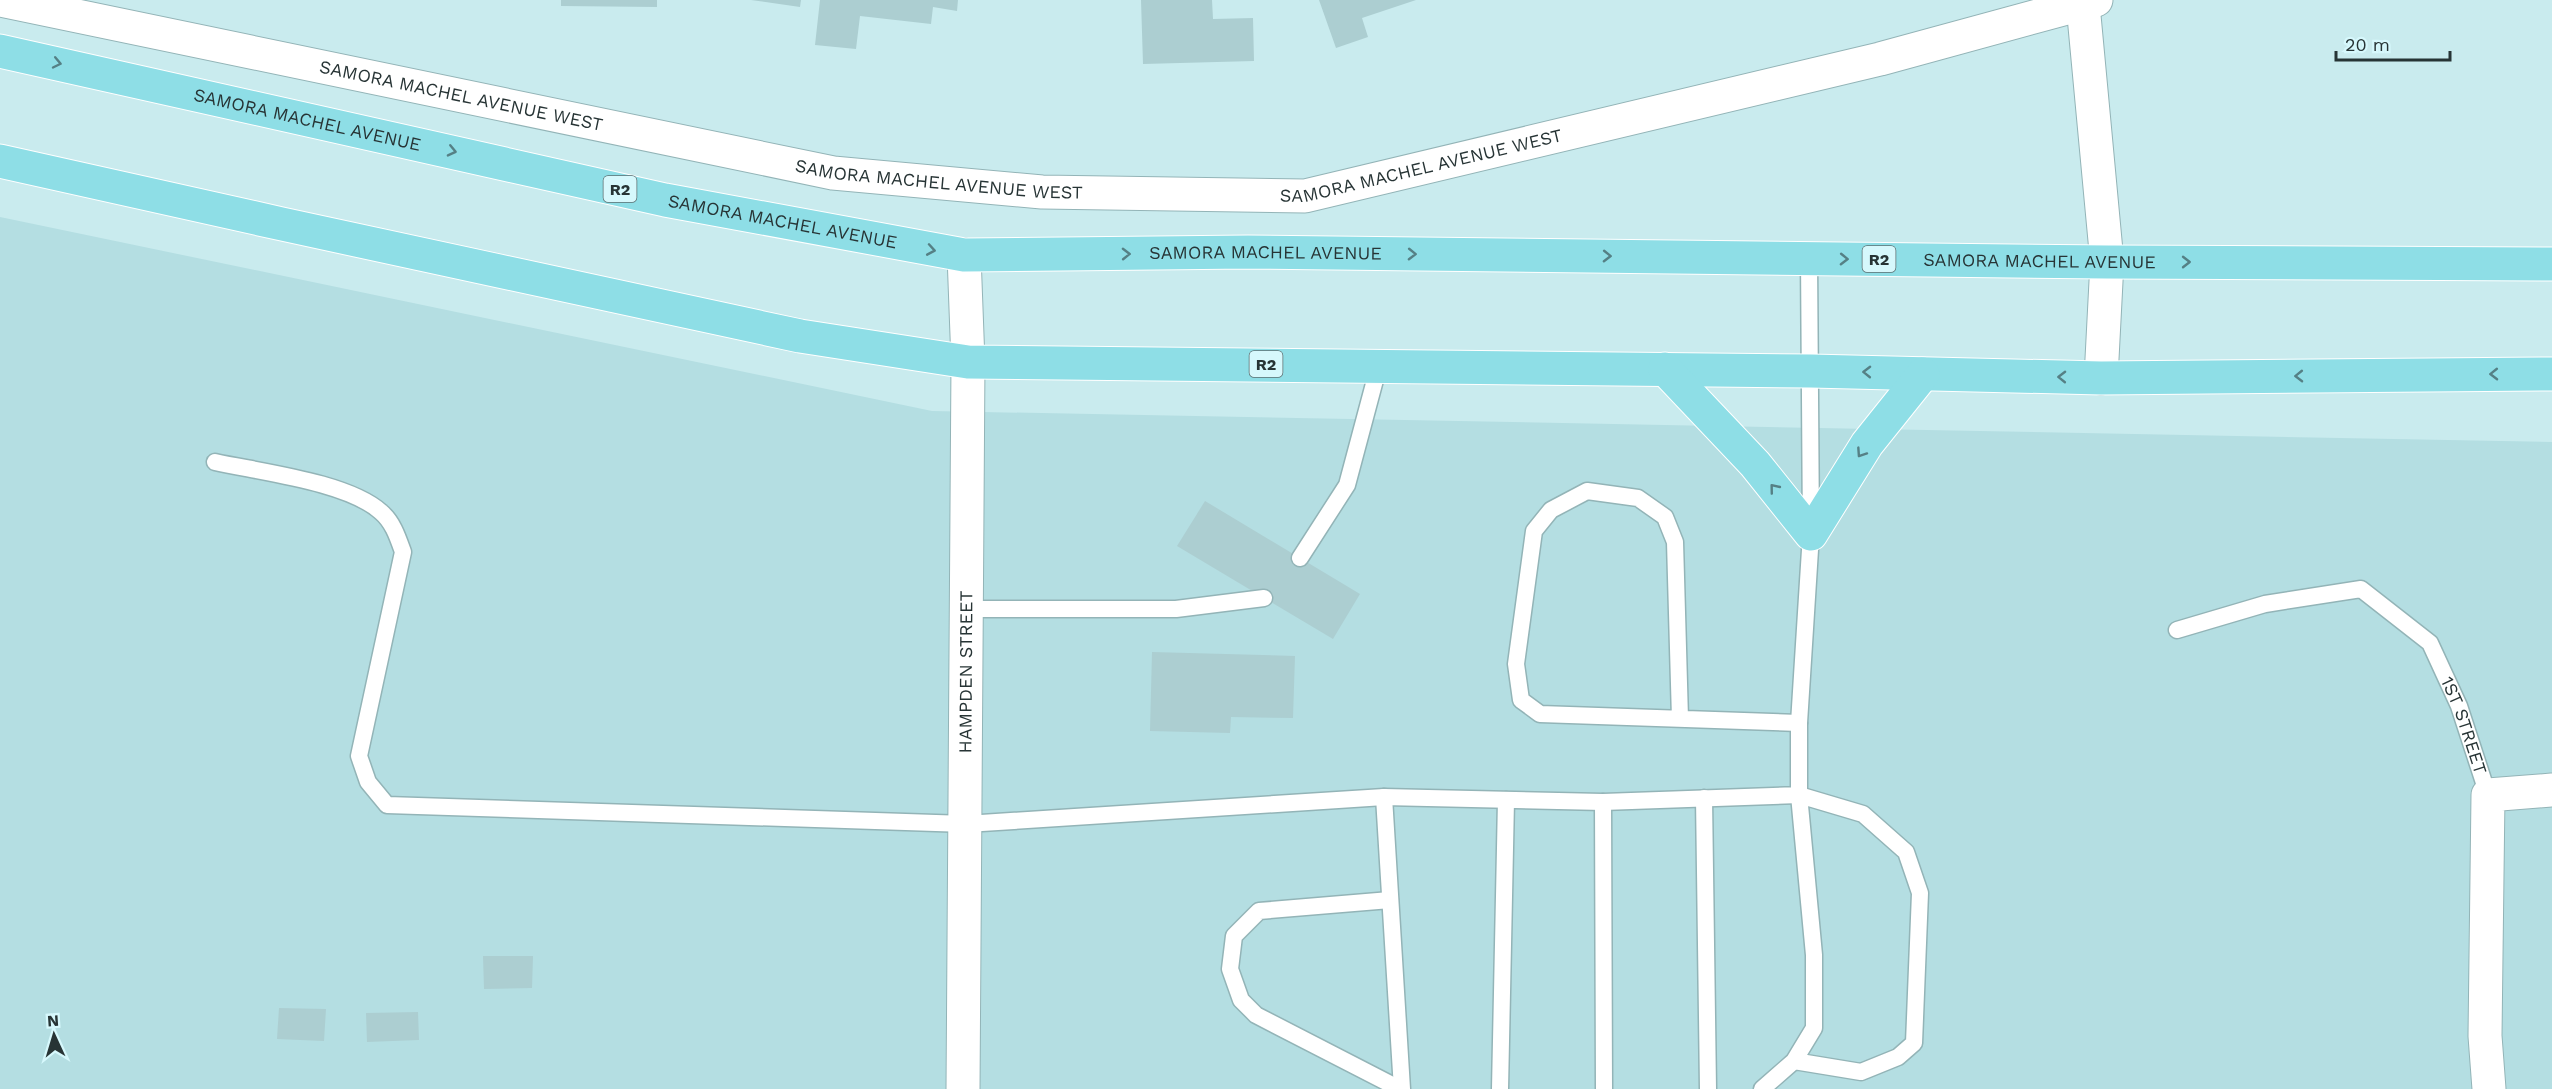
<svg xmlns="http://www.w3.org/2000/svg" width="2552" height="1089" font-family="'Work Sans',sans-serif">
	<style>
		.built { fill: #b4dee2 }
		.building { fill: #acced1 }
		.lines { fill: none; stroke-linecap: round; stroke-linejoin: round }
		.service-casing { stroke: #93b4b7; stroke-width: 19 }
		.minor-casing { stroke: #93b4b7; stroke-width: 35 }
		.trunk-casing { stroke: #fff; stroke-width: 35 }
		.service { stroke: #fff; stroke-width: 16 }
		.minor { stroke: #fff; stroke-width: 33 }
		.trunk { stroke: #8edee6; stroke-width: 33 }
		.oneway { stroke: #558085 }
		.labels { text-anchor: middle; stroke-width: 4.5; stroke-linejoin: round; paint-order: stroke }
		.shield { fill: #d6f8fc; stroke: #5c6f71; stroke-width: 1.5 }
		.shield-label { font-size: 16px; font-weight: bold; fill: #273435 }
		.street-label { font-size: 18px; fill: #273435; stroke: #d6f8fc }
	</style>
	<rect width="100%" height="100%" fill="#c9ebee"/>
	<!-- built -->
	<polygon class="built" points="0,217 932,411 2552,442 2552,1089 0,1089"/>
	<!-- building -->
	<g class="building">
		<polygon points="561,0 657,0 657,7 561,6"/>
		<polygon points="751,0 801,0 800,7"/>
		<polygon points="820,0 958,0 957,11 933,7 931,24 860,16 856,49 815,45"/>
		<polygon points="1141,0 1212,0 1213,19 1253,18 1254,61 1143,64"/>
		<polygon points="1319,0 1416,0 1362,18 1368,37 1336,48"/>
		<polygon points="1205,501 1360,594 1333,639 1177,546"/>
		<polygon points="1152,652 1295,656 1293,718 1231,717 1230,733 1150,731"/>
		<polygon points="483,956 533,956 532,988 484,989"/>
		<polygon points="279,1008 326,1009 324,1041 277,1039"/>
		<polygon points="418,1012 419,1040 367,1042 366,1013"/>
	</g>
	<g class="lines">
		<!-- service casing -->
		<g class="service-casing">
			<g id="service">
				<path d="M215 462C260 472 348 482 381 512 393 522 398 538 403 552L359 756 368 782 387 805 966 824 1384 797 1603 802 1799 795V723L1811 534 1809 258"/>
				<polyline points="1300,558 1347,485 1379,365"/>
				<polyline points="966,609 1176,609 1264,598"/>
				<path id="s1" d="M2177 630 2265 604 2361 589 2430 643 2459 706 2488 795"/>
				<polyline points="1680,719 1675,542 1665,517 1638,498 1587,491 1551,510 1534,531 1516,664 1521,700 1540,714 1799,723"/>
				<polyline points="1384,797 1402,1089"/>
				<polyline points="1704,798 1708,1089"/>
				<polyline points="1603,802 1604,1089"/>
				<polyline points="1390,900 1259,911 1234,936 1230,969 1241,1000 1256,1015 1400,1089"/>
				<polyline points="1500,1089 1506,800"/>
				<polyline points="1762,1089 1794,1061 1814,1028 1814,955 1799,795 1863,814 1906,852 1920,893 1914,1043 1898,1057 1861,1072 1794,1061"/>
			</g>
		</g>
		<!-- minor casing -->
		<g class="minor-casing">
			<g id="minor">
				<path id="s2" d="M0 0 833 173 1042 192 1305 196 1880 59 2096 0"/>
				<polyline points="2083,5 2107,262 2101,378"/>
				<path id="s3" d="M963 1089 968 362 964 255"/>
				<polyline points="2489,1089 2485,1036 2488,795 2552,790"/>
			</g>
		</g>
		<!-- trunk casing -->
		<g class="trunk-casing">
			<g id="trunk">
				<path id="s4" d="M0 51 665 200 964 255 1248 252 2107 262 2552 264"/>
				<polyline points="0,161 282,224 800,336 968,362 1811,371 2101,378 2552,374"/>
				<polyline points="1665,369 1755,464 1811,534 1867,444 1923,374"/>
			</g>
		</g>
		<!-- service -->
		<use href="#service" class="service"/>
		<!-- minor -->
		<use href="#minor" class="minor"/>
		<!-- trunk -->
		<use href="#trunk" class="trunk"/>
	</g>
	<!-- one-way arrows -->
	<defs><path id="oneway-chevron" d="M-2-3.5L2.5 0L-2 3.5" fill="none" stroke-width="1.6" stroke-linecap="round" stroke-linejoin="round" transform="scale(1.5)"/></defs>
	<g class="oneway">
		<use href="#oneway-chevron" transform="translate(57 63) rotate(12)"/>
		<use href="#oneway-chevron" transform="translate(452 151) rotate(13)"/>
		<use href="#oneway-chevron" transform="translate(931 250) rotate(10)"/>
		<use href="#oneway-chevron" transform="translate(1126 254) rotate(-1)"/>
		<use href="#oneway-chevron" transform="translate(1412 254) rotate(1)"/>
		<use href="#oneway-chevron" transform="translate(1607 256) rotate(1)"/>
		<use href="#oneway-chevron" transform="translate(1844 259) rotate(1)"/>
		<use href="#oneway-chevron" transform="translate(2186 262)"/>
		<use href="#oneway-chevron" transform="translate(1867 372) rotate(-179)"/>
		<use href="#oneway-chevron" transform="translate(2494 374) rotate(179)"/>
		<use href="#oneway-chevron" transform="translate(2299 376) rotate(179)"/>
		<use href="#oneway-chevron" transform="translate(2062 377) rotate(-179)"/>
		<use href="#oneway-chevron" transform="translate(1861 453) rotate(124)"/>
		<use href="#oneway-chevron" transform="translate(1774 488) rotate(-129)"/>
	</g>
	<g class="labels">
		<!-- shield labels -->
		<g class="shield">
			<rect x="603.5" y="176" width="33" height="26" rx="4.5"/>
			<rect x="1862.5" y="246" width="33" height="26" rx="4.5"/>
			<rect x="1249.5" y="351" width="33" height="26" rx="4.5"/>
		</g>
		<g class="shield-label">
			<text x="620" y="195">R2</text>
			<text x="1879" y="265">R2</text>
			<text x="1266" y="370">R2</text>
		</g>
		<!-- street labels -->
		<g class="street-label">
			<text dy="6" stroke="none"><textPath href="#s2" startOffset="471">SAMORA MACHEL AVENUE WEST</textPath></text>
			<text dy="6" stroke="none"><textPath href="#s4" startOffset="315">SAMORA MACHEL AVENUE</textPath></text>
			<text dy="6" stroke="none"><textPath href="#s2" startOffset="1443">SAMORA MACHEL AVENUE WEST</textPath></text>
			<text dy="6" stroke="none"><textPath href="#s2" startOffset="957">SAMORA MACHEL AVENUE WEST</textPath></text>
			<text dy="6" stroke="none"><textPath href="#s4" startOffset="801">SAMORA MACHEL AVENUE</textPath></text>
			<text dy="6" stroke="none"><textPath href="#s4" startOffset="1287">SAMORA MACHEL AVENUE</textPath></text>
			<text dy="6" stroke="none"><textPath href="#s4" startOffset="2061">SAMORA MACHEL AVENUE</textPath></text>
			<text dy="6" stroke="none"><textPath href="#s3" startOffset="417">HAMPDEN STREET</textPath></text>
			<text dy="6" stroke="none"><textPath href="#s1" startOffset="366">1ST STREET</textPath></text>
		</g>
	</g>
	<!-- north arrow -->
	<g transform="translate(54 1035) rotate(356)" stroke="#d6f8fc" stroke-width="4.5" paint-order="stroke">
	<path d="M0-4.5L10 22L0 15L-10 22Z" fill="#273435"/>
	<text y="-9" font-size="16" font-weight="bold" text-anchor="middle" fill="#273435">N</text>
	</g>
	<!-- scale -->
	<path d="M2336 51v9h114v-9" fill="none" stroke="#273435" stroke-width="3"/>
	<text x="2345" y="51" font-size="18" fill="#273435" stroke="#d6f8fc" stroke-width="4.5" paint-order="stroke">20 m</text>
</svg>
